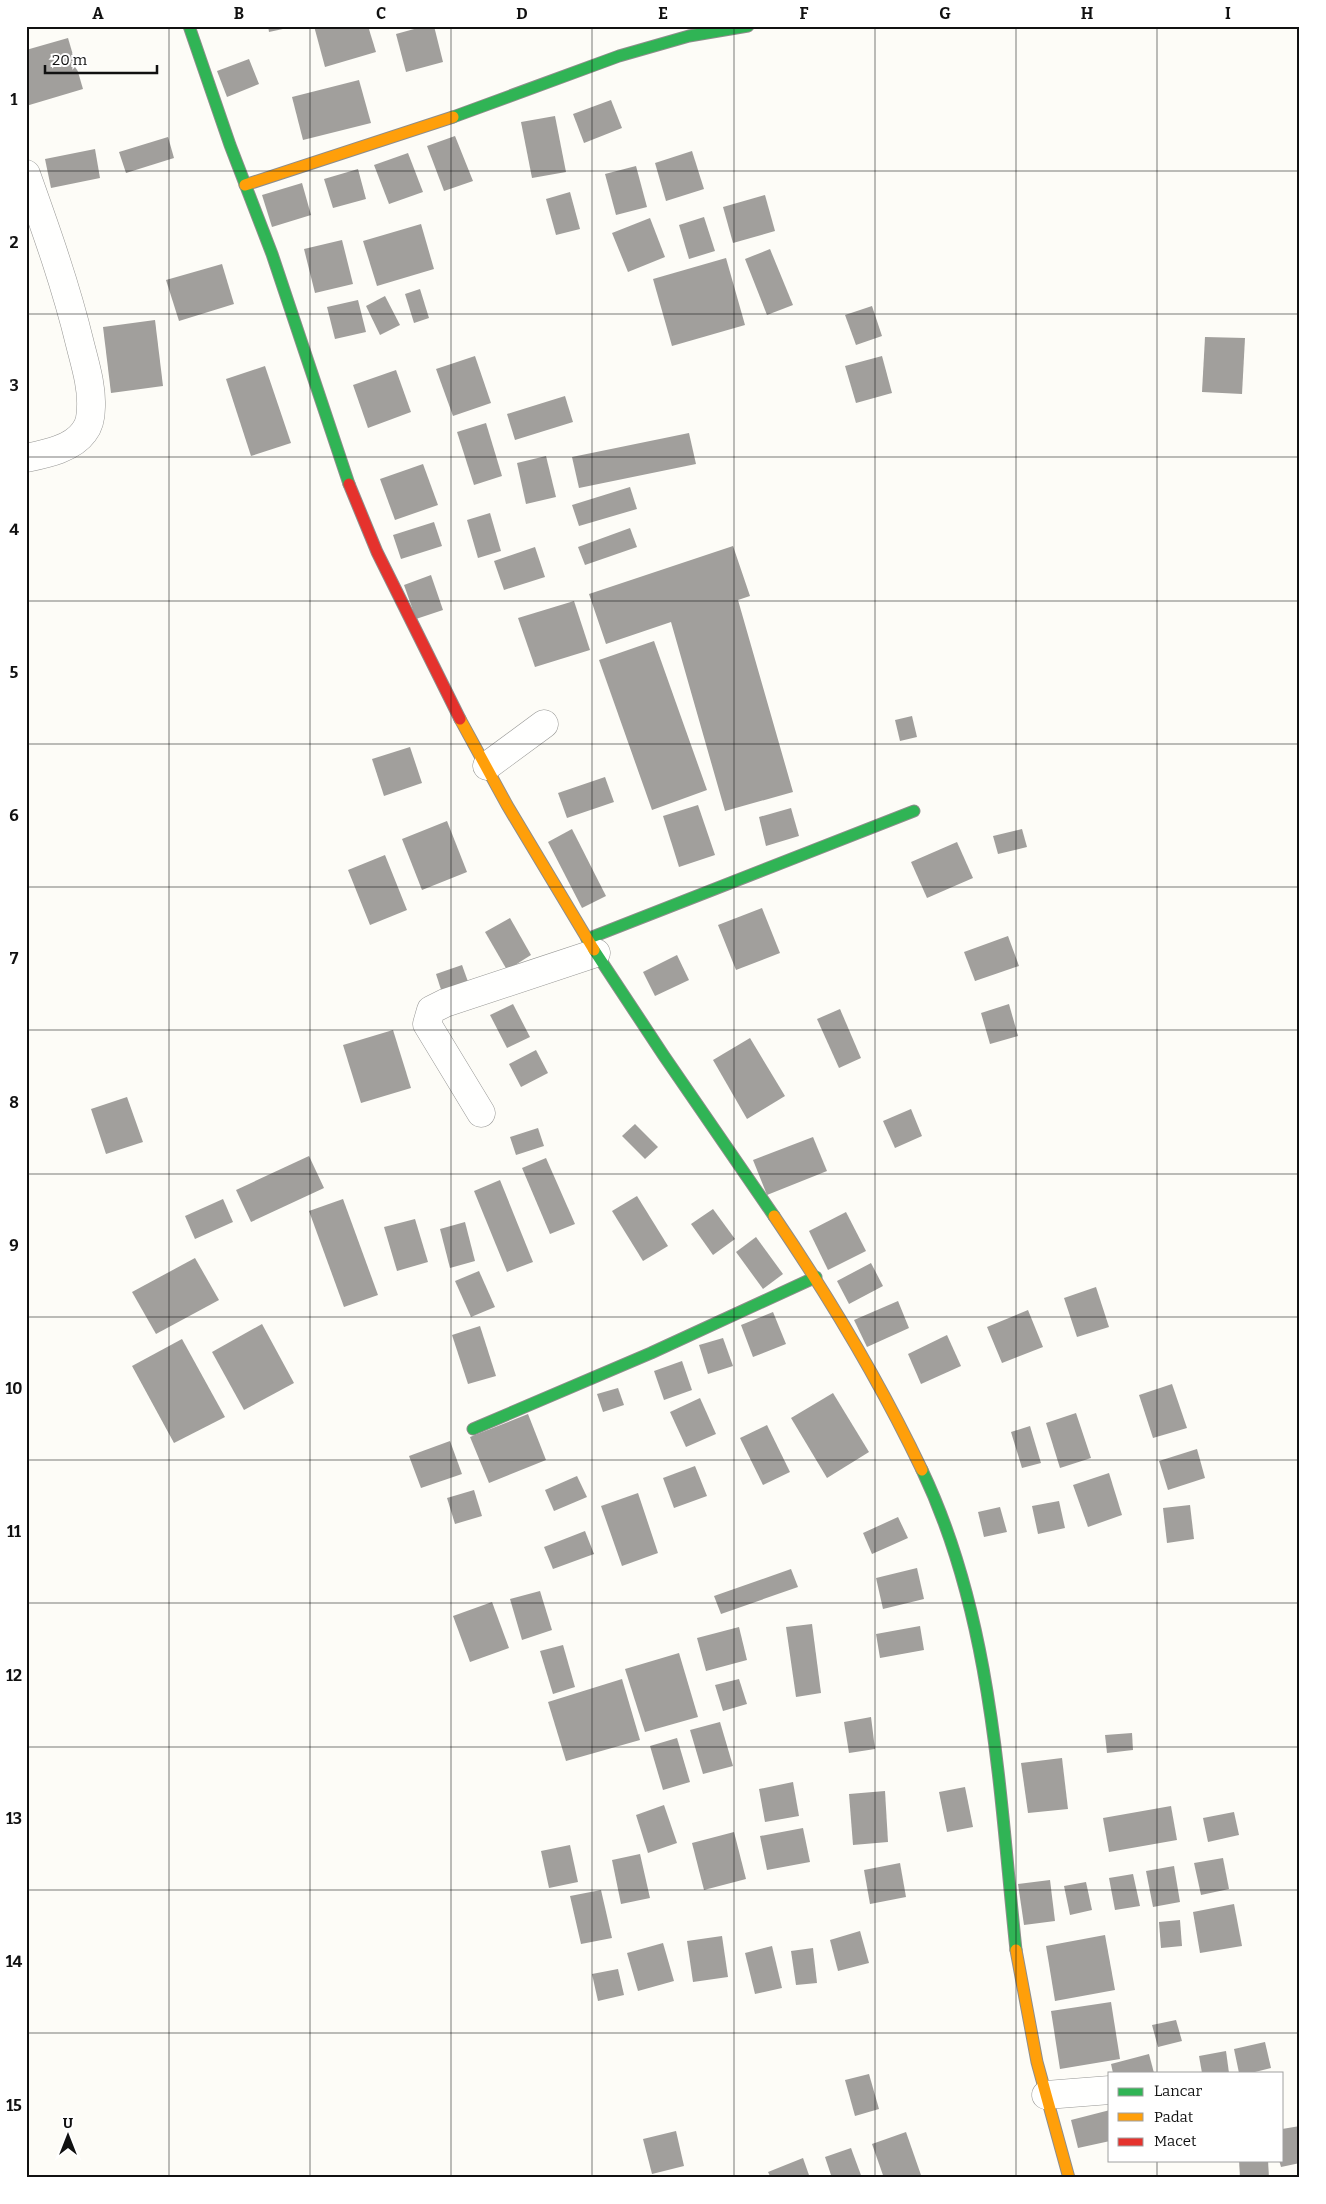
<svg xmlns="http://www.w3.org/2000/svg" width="1326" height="2204" font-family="Bitter,serif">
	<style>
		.building { fill: #a19f9c }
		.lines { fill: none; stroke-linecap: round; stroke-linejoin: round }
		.street-casing { stroke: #979795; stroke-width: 29 }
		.fast-casing { stroke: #8e8d8b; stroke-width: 13 }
		.slow-casing { stroke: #8e8d8b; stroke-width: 13 }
		.jam-casing { stroke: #8e8d8b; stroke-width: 13 }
		.street { stroke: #fffffe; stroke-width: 28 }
		.fast { stroke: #30b455; stroke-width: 11 }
		.slow { stroke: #ff9f0a; stroke-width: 11 }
		.jam { stroke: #e5322d; stroke-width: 11 }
		.grid { fill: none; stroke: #111; stroke-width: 1; stroke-opacity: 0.55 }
		.neatline { fill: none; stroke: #111; stroke-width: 2 }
		.grid-label { font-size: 16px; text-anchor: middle; font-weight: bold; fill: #111 }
	</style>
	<rect width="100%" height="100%" fill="#fdfcf7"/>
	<!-- building -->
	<g class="building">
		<polygon points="268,26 292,26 292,27 269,32"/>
		<polygon points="314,26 368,26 376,52 325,67"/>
		<polygon points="425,26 434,26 443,62 406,72 396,34"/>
		<polygon points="68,38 83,89 26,106 26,50"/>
		<polygon points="249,59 259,84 227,97 217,71"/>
		<polygon points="359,80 371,123 303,140 292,97"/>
		<polygon points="611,100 622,128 584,143 573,114"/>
		<polygon points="555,116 566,172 532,178 521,122"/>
		<polygon points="455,136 473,181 444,191 427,146"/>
		<polygon points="168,137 174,158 126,173 119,152"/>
		<polygon points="95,149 100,178 51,188 45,159"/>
		<polygon points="692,151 704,189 666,201 655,163"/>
		<polygon points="408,153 423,192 389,204 374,165"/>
		<polygon points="636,166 647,207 616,215 605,174"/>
		<polygon points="358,169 366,199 333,208 324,179"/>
		<polygon points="302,183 311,215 272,227 262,195"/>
		<polygon points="570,192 580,229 556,235 546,199"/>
		<polygon points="765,195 775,231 733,243 723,207"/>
		<polygon points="704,217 715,251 689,259 679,225"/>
		<polygon points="650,218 665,257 628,272 612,233"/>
		<polygon points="421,224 434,269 377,286 363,241"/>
		<polygon points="342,240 353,284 315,293 304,249"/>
		<polygon points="770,249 793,305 767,315 745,259"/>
		<polygon points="726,258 745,325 672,346 653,279"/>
		<polygon points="222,264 234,304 179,321 166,280"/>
		<polygon points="420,289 429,318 414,323 405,294"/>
		<polygon points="385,296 400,325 380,335 366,306"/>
		<polygon points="358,300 366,332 335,339 327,307"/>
		<polygon points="872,306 882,336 856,345 845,315"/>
		<polygon points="155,320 163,386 111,393 103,327"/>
		<polygon points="1205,337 1245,338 1242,394 1202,392"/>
		<polygon points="475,356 491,403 453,416 436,369"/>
		<polygon points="882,356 892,393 856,403 845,366"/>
		<polygon points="265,366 291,443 251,456 226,379"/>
		<polygon points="396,370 411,412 368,428 353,385"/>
		<polygon points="565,396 573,422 515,440 507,414"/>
		<polygon points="486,423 502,476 474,485 457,432"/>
		<polygon points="689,433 696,464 579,488 572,457"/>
		<polygon points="546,456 556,497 526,504 517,463"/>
		<polygon points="423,464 438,505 395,520 380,479"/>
		<polygon points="630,487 637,509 579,526 572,505"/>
		<polygon points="490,513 501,551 478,558 467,520"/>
		<polygon points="434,522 442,546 401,559 393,535"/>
		<polygon points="630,528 637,547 585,565 578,547"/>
		<polygon points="733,546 750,596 738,600 793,792 725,811 671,622 606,644 589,594"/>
		<polygon points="535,547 545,577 504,590 494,561"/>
		<polygon points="431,575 443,610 416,619 404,585"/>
		<polygon points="574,601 590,650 535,667 518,618"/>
		<polygon points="654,641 707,790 652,810 599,660"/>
		<polygon points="912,716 917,737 900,741 895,720"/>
		<polygon points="410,747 422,783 384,796 372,759"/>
		<polygon points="605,777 614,802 567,818 558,793"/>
		<polygon points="698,805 715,855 679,867 663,816"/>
		<polygon points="791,808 799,836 766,846 759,817"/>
		<polygon points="447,821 467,872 422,890 402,839"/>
		<polygon points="572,829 606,896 582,908 548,842"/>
		<polygon points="1022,829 1027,847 998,854 993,836"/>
		<polygon points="957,842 973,878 927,898 911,862"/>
		<polygon points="385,855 407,910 370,925 348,870"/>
		<polygon points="762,908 780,953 736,970 718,925"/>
		<polygon points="510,918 531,955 507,970 485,932"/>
		<polygon points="1008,936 1019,966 975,981 964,952"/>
		<polygon points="677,955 689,980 655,996 643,972"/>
		<polygon points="462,965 471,990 444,999 436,974"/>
		<polygon points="513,1004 530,1037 507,1048 490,1015"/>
		<polygon points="1009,1004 1018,1036 990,1044 981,1013"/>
		<polygon points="840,1009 861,1058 839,1068 817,1019"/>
		<polygon points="393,1030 411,1088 361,1103 343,1045"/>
		<polygon points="750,1038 785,1096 747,1119 713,1060"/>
		<polygon points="536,1050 548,1073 521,1087 509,1064"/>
		<polygon points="127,1097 143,1142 106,1154 91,1109"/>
		<polygon points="911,1109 922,1136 895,1148 883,1121"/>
		<polygon points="635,1124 658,1147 645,1159 622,1136"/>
		<polygon points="538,1128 544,1146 516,1155 510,1137"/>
		<polygon points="813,1137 827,1171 767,1195 753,1160"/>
		<polygon points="309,1156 324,1188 251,1222 236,1190"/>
		<polygon points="546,1158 575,1224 550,1234 522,1168"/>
		<polygon points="500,1180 533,1262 507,1272 474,1191"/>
		<polygon points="637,1196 668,1246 643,1261 612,1211"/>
		<polygon points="223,1199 233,1222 195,1239 185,1216"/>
		<polygon points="343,1199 378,1295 344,1307 309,1211"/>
		<polygon points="713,1209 735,1239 713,1255 691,1224"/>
		<polygon points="846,1212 866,1251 828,1270 809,1231"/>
		<polygon points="415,1219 428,1262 397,1271 384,1227"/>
		<polygon points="465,1222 475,1261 450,1268 440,1229"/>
		<polygon points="756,1237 783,1274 763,1289 736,1252"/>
		<polygon points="195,1258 219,1300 156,1334 132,1292"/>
		<polygon points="871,1263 883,1286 849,1304 837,1281"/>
		<polygon points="479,1271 495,1307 471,1317 455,1281"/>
		<polygon points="1096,1287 1109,1327 1077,1337 1064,1298"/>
		<polygon points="898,1301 909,1328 867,1347 854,1320"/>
		<polygon points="1028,1310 1043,1347 1002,1363 987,1327"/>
		<polygon points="773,1312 786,1344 753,1357 741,1325"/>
		<polygon points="262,1324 294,1383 244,1410 212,1352"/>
		<polygon points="480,1326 496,1376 468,1384 452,1335"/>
		<polygon points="947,1335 961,1366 921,1384 908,1354"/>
		<polygon points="723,1338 733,1366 708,1374 699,1345"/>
		<polygon points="182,1339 225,1417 174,1443 132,1366"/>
		<polygon points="682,1361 692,1390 664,1400 654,1371"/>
		<polygon points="1172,1384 1187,1428 1153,1438 1139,1395"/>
		<polygon points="618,1388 624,1405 603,1412 597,1394"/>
		<polygon points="833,1393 869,1452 827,1478 791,1418"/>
		<polygon points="700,1398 716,1434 686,1447 670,1412"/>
		<polygon points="1076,1413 1091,1458 1060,1468 1046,1423"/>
		<polygon points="528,1414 546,1460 489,1483 470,1437"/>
		<polygon points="767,1425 790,1472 763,1485 740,1438"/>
		<polygon points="1030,1426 1041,1463 1022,1468 1011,1432"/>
		<polygon points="450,1441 462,1474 421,1488 409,1456"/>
		<polygon points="1197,1449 1205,1478 1168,1490 1159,1461"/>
		<polygon points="695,1466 707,1496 674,1508 663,1478"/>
		<polygon points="1109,1473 1122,1515 1088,1527 1073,1485"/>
		<polygon points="577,1476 587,1497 554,1511 545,1490"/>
		<polygon points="474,1490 482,1516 455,1524 447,1498"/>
		<polygon points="638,1493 658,1553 622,1566 601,1506"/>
		<polygon points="1059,1501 1065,1528 1038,1534 1032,1506"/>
		<polygon points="1190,1505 1194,1539 1167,1543 1163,1508"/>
		<polygon points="1000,1507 1007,1532 984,1537 978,1512"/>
		<polygon points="898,1517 908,1538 872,1554 863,1533"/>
		<polygon points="585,1531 594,1554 553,1569 544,1547"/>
		<polygon points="917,1568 924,1599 883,1609 876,1578"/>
		<polygon points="791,1569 798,1587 721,1614 714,1596"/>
		<polygon points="540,1591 552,1630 522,1640 510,1599"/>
		<polygon points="492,1602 509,1648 470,1662 453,1616"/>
		<polygon points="812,1624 821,1693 796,1697 786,1627"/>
		<polygon points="920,1626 924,1650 880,1658 876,1634"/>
		<polygon points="739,1627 747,1660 706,1671 697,1638"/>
		<polygon points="563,1645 575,1687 553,1694 540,1651"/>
		<polygon points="679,1653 698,1717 645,1732 625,1669"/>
		<polygon points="622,1679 640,1740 566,1761 548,1702"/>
		<polygon points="739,1679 747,1704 723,1711 715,1685"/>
		<polygon points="871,1717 875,1749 849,1753 844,1722"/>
		<polygon points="720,1722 733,1766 703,1774 690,1730"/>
		<polygon points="1132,1733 1133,1750 1107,1753 1105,1735"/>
		<polygon points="677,1738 690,1782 663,1790 650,1746"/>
		<polygon points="1062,1758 1068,1809 1028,1813 1021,1763"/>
		<polygon points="793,1782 799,1816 765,1822 759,1789"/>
		<polygon points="965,1787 973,1827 947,1832 939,1792"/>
		<polygon points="885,1791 888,1842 853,1845 849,1794"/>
		<polygon points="664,1805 677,1843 648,1853 636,1815"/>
		<polygon points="1171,1806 1177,1840 1109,1852 1103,1818"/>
		<polygon points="1234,1812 1239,1835 1208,1842 1203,1818"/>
		<polygon points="803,1828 810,1862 767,1870 760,1836"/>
		<polygon points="734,1832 746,1879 704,1890 692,1843"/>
		<polygon points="570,1845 578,1882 549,1888 541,1851"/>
		<polygon points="640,1854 650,1898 621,1904 612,1860"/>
		<polygon points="1223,1858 1229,1889 1201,1895 1194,1863"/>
		<polygon points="900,1863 906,1897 870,1904 864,1870"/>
		<polygon points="1174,1866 1180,1902 1153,1907 1146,1871"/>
		<polygon points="1133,1874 1140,1906 1115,1910 1109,1878"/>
		<polygon points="1050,1880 1055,1921 1024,1925 1018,1884"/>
		<polygon points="1086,1882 1092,1910 1070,1915 1064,1886"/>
		<polygon points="601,1890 612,1938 581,1944 570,1896"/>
		<polygon points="1234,1904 1242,1946 1200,1953 1193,1912"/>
		<polygon points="1180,1920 1182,1946 1161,1948 1159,1922"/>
		<polygon points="860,1931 869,1963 838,1971 830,1940"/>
		<polygon points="1105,1935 1115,1990 1055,2001 1046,1946"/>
		<polygon points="722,1936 728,1977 693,1982 687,1941"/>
		<polygon points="663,1943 674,1981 638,1991 627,1953"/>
		<polygon points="772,1946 782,1988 755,1994 745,1953"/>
		<polygon points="813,1948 817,1983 796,1985 791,1951"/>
		<polygon points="618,1969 624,1995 598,2001 592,1974"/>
		<polygon points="1111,2002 1120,2059 1060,2069 1051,2011"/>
		<polygon points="1176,2020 1182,2041 1158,2047 1152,2025"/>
		<polygon points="1265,2042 1271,2068 1251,2073 1239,2073 1234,2049"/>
		<polygon points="1226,2051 1229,2073 1202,2073 1199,2056"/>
		<polygon points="1149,2054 1154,2073 1113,2073 1111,2064"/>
		<polygon points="869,2074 879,2109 855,2116 845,2080"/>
		<polygon points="1110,2110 1110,2141 1078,2148 1071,2120"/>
		<polygon points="1300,2126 1300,2163 1281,2167 1279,2160 1282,2160 1282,2129"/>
		<polygon points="676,2131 684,2166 652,2174 643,2139"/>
		<polygon points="906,2132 922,2178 884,2178 872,2144"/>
		<polygon points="851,2148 862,2178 832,2178 825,2157"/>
		<polygon points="803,2158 810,2178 771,2178 768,2172"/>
		<polygon points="1239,2160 1268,2160 1269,2178 1240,2178"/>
	</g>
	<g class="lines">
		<!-- street casing -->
		<g class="street-casing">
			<g id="street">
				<path d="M26 174C46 230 66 286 80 344 85 364 92 386 91 407 91 416 89 426 84 432 72 449 45 454 26 458"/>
				<polyline points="487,766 544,724"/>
				<polyline points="481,1113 427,1024 431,1010 445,1003 596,953"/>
				<polyline points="1046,2095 1110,2090"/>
			</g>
		</g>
		<!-- fast casing -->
		<g class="fast-casing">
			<g id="fast">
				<polyline points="189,26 230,145 272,254 349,484"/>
				<polyline points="453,117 619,56 689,36 748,26"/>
				<polyline points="587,939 914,811"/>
				<polyline points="594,950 664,1056 774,1216"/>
				<polyline points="473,1429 651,1353 816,1277"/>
				<path d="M922 1470C993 1619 999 1789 1016 1950"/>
			</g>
		</g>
		<!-- slow casing -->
		<g class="slow-casing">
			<g id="slow">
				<polyline points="245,185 453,117"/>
				<polyline points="460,719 507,805 594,950"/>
				<path d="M774 1216C829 1297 880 1382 922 1470"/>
				<polyline points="1016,1950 1037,2062 1069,2178"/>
			</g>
		</g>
		<!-- jam casing -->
		<g class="jam-casing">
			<polyline id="jam" points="349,484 377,552 460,719"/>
		</g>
		<!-- street -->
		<use href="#street" class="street"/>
		<!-- fast -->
		<use href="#fast" class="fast"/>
		<!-- slow -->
		<use href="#slow" class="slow"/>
		<!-- jam -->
		<use href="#jam" class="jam"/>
	</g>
	<!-- grid -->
	<path class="grid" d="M169 26V2178M310 26V2178M451 26V2178M592 26V2178M734 26V2178M875 26V2178M1016 26V2178M1157 26V2073M26 171H1300M26 314H1300M26 457H1300M26 601H1300M26 744H1300M26 887H1300M26 1030H1300M26 1174H1300M26 1317H1300M26 1460H1300M26 1603H1300M26 1747H1300M26 1890H1300M26 2033H1300M1157 2160V2178"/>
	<!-- border -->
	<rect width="1326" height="2204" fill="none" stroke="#ffffff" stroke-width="55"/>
	<!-- legend -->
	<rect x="1108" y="2072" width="175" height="90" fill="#ffffff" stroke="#a0a0a0"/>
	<rect x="1118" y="2088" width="25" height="8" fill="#30b455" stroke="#a0a0a0"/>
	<text x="1154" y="2096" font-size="15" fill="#111111">Lancar</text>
	<rect x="1118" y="2113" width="25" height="8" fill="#ff9f0a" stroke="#a0a0a0"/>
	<text x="1154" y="2122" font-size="15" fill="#111111">Padat</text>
	<rect x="1118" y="2138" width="25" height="8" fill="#e5322d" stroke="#a0a0a0"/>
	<text x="1154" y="2146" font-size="15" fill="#111111">Macet</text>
	<!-- north arrow -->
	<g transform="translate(68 2136)" stroke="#ffffff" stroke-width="4" paint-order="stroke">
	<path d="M0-4L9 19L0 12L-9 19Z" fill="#111111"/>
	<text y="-8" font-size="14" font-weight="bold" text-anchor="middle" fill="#111111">U</text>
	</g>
	<!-- scale -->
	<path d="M45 65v8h112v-8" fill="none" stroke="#111111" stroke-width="2.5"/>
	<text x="52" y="65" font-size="15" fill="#111111" stroke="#ffffff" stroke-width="4" paint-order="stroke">20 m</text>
	<rect x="28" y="28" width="1270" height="2148" class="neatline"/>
	<g class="grid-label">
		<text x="98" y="19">A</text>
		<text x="239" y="19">B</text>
		<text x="381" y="19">C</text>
		<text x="522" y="19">D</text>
		<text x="663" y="19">E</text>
		<text x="804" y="19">F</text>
		<text x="945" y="19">G</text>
		<text x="1087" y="19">H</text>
		<text x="1228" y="19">I</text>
		<text x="14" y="105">1</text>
		<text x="14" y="248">2</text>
		<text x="14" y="391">3</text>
		<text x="14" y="535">4</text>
		<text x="14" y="678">5</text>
		<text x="14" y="821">6</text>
		<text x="14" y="964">7</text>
		<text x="14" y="1108">8</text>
		<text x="14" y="1251">9</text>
		<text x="14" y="1394">10</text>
		<text x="14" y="1537">11</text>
		<text x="14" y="1681">12</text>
		<text x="14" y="1824">13</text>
		<text x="14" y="1967">14</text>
		<text x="14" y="2111">15</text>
	</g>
</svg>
